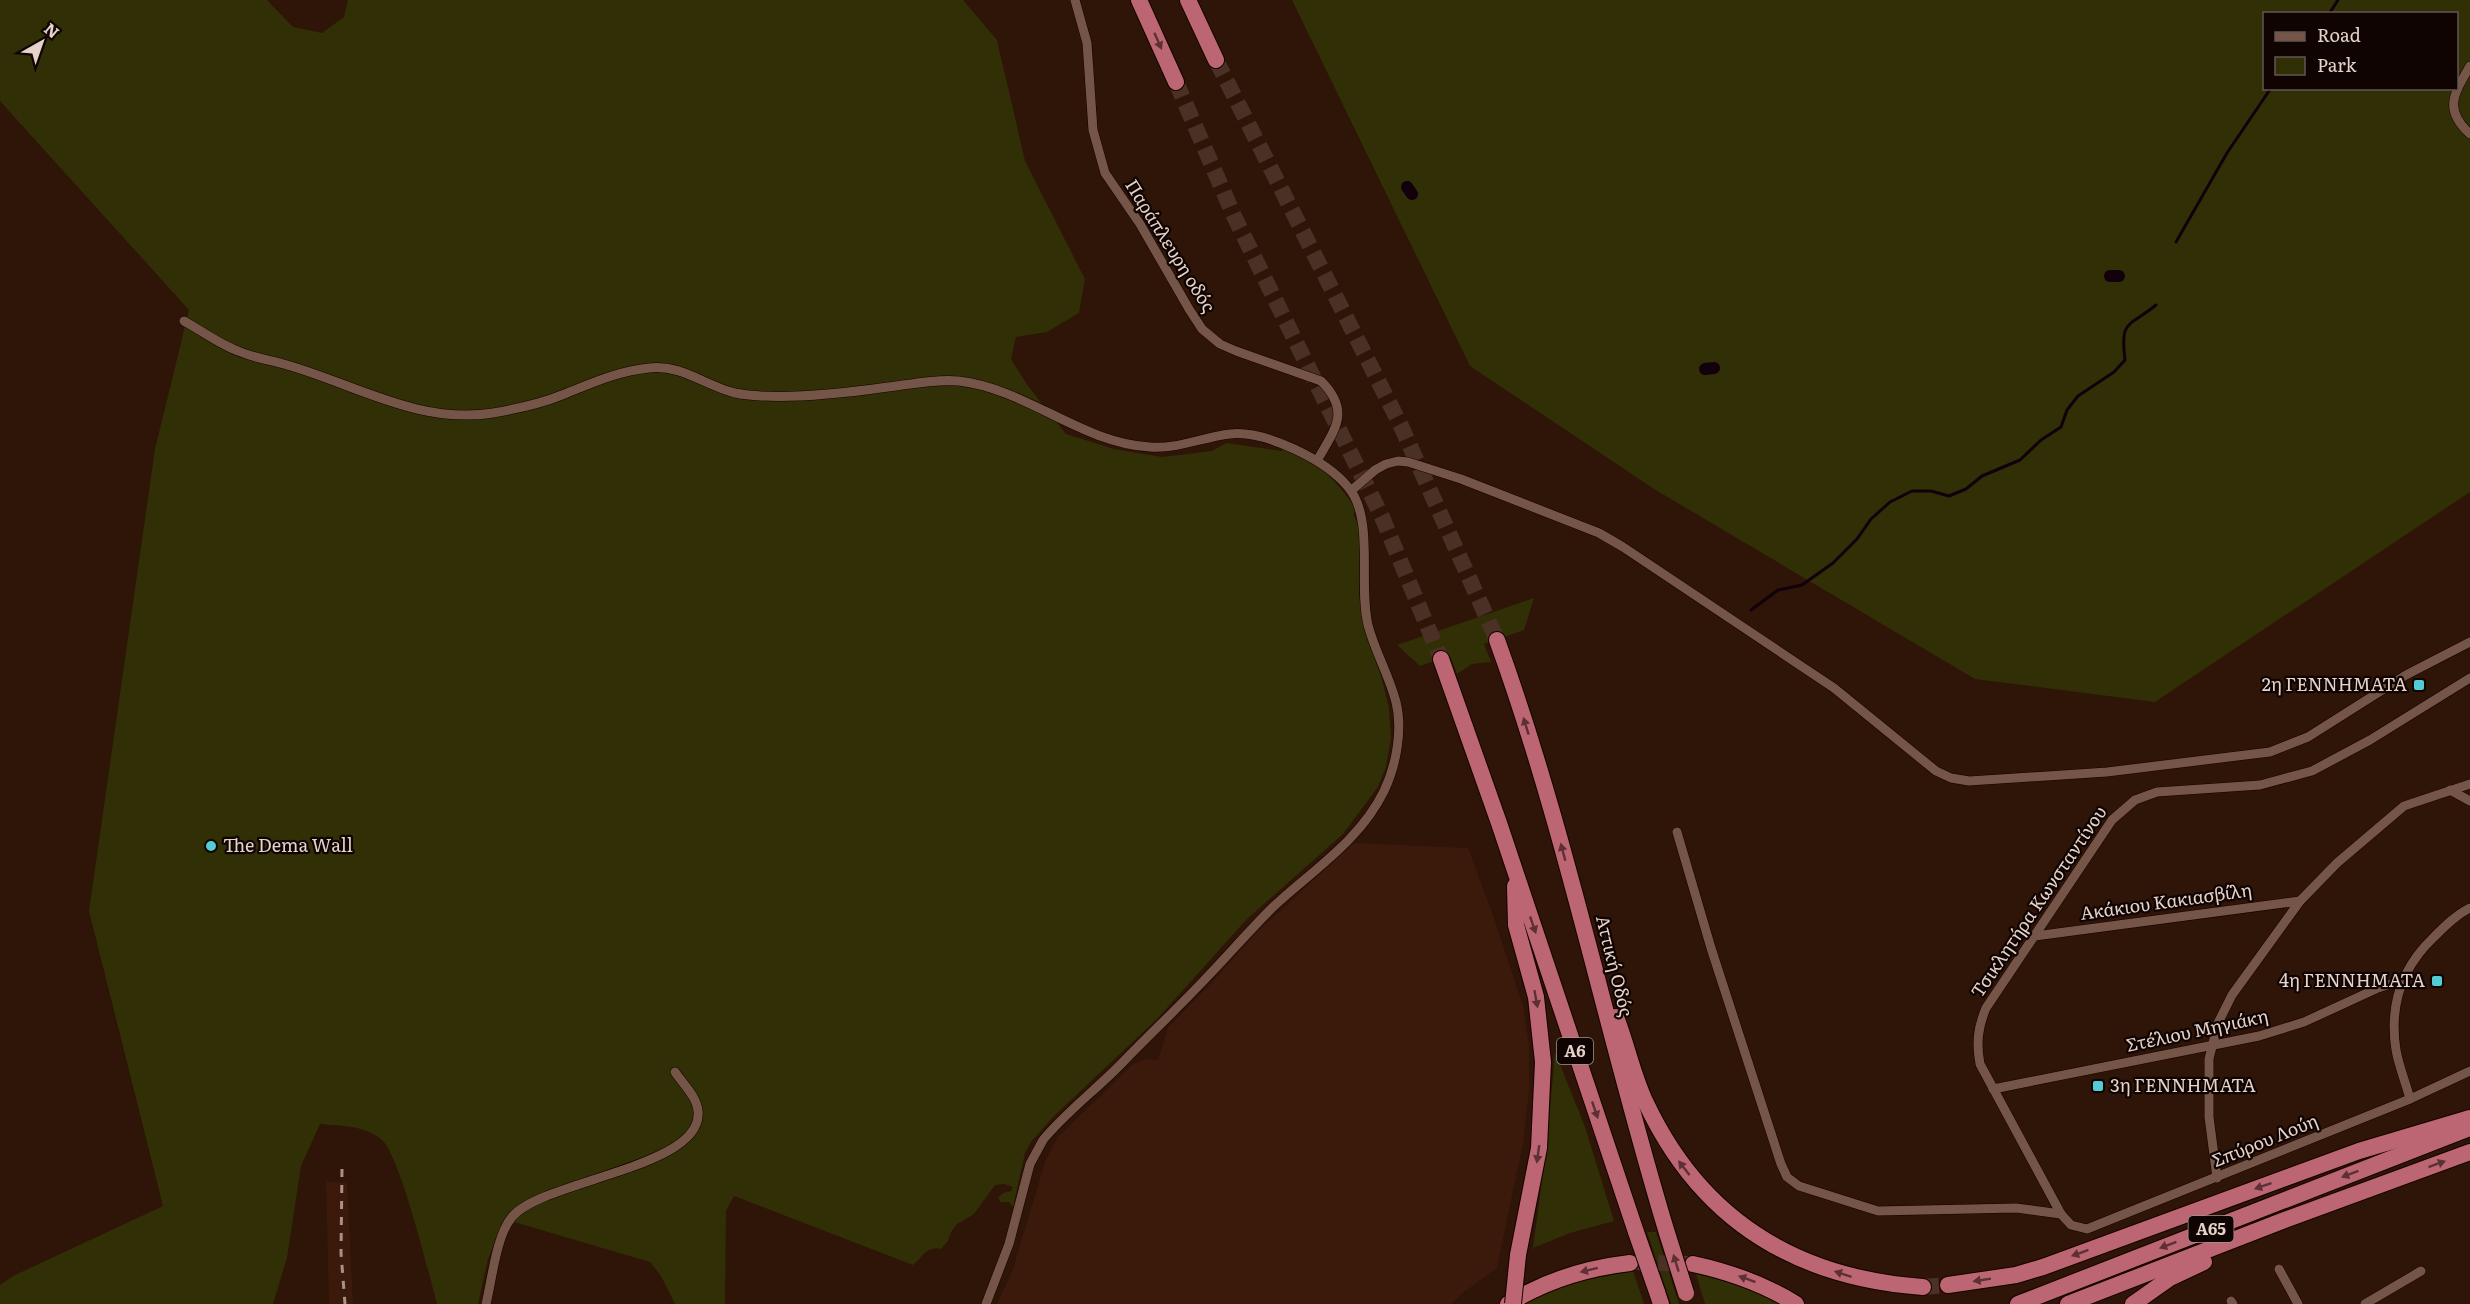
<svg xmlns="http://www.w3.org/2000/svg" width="2470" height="1304" font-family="Literata,serif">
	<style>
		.built { fill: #3b1a0b }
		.green { fill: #312f06; fill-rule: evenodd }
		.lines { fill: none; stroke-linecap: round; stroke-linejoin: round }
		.stream { stroke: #12000c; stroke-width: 3 }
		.canal { stroke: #12000c; stroke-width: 12 }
		.highway-tunnel { stroke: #4a3025; stroke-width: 16; stroke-dasharray: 16 8; stroke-linecap: butt }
		.street-casing { stroke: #150100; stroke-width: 10 }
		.highway-casing { stroke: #150100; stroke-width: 18 }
		.street { stroke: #755548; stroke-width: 9 }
		.highway { stroke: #bd6673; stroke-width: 16 }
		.rail { stroke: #a79188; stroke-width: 3; stroke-dasharray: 8 8; stroke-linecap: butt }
		.highway-bridge-casing { stroke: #150100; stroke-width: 18; stroke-linecap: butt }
		.highway-bridge { stroke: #bd6673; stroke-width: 16 }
		.oneway { fill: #5d3035 }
		.poi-dot { fill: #52ccd5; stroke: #0f0402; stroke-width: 2 }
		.labels { text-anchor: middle; stroke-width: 4.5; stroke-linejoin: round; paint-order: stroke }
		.shield { fill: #0f0402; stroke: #a5948e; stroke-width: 1.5 }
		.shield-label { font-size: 16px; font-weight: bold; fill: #e5d2ca }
		.street-label { font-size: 18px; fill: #e5d2ca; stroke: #0f0402 }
		.poi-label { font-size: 18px; fill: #e5d2ca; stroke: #0f0402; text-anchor: end }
	</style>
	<rect width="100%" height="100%" fill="#2f1408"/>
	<!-- built -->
	<g class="built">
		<polygon points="1354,843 1468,848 1493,915 1523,1006 1529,1045 1529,1092 1523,1143 1497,1268 1464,1292 1451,1304 997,1304 1013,1269 1046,1159 1058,1137 1133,1064 1146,1059 1158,1060 1168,1028 1215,979 1256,933"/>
		<polygon points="326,1181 347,1183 353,1304 329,1304"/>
	</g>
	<!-- green -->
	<g class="green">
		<path d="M0 0H267L293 27 322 33 344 17 348 0H963L997 40 1025 161 1085 279 1079 313 1047 332 1016 337 1011 359 1028 386 1066 434 1114 449 1162 457 1212 451 1226 443 1282 451 1283 449C1316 455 1339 485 1358 511L1353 513 1359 527V595L1365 632 1381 676 1389 708 1391 738 1386 767 1378 787 1343 834 1247 919 1156 1020 1054 1116 1031 1142 1025 1153 1013 1207 1009 1202H1001L998 1198 1003 1193 1011 1191 1013 1187 1004 1184 995 1185 974 1214 957 1224 951 1232 948 1241 941 1249C926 1246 923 1257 913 1265L734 1196 726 1211 725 1304H675L661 1276 650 1262 504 1219 488 1259 478 1304H437C429 1275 400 1154 381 1139 363 1125 342 1126 320 1124L301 1166 287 1258 273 1304H0V1285L13 1276 163 1206 89 911 155 449 189 310 0 101Z"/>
		<path d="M1292 0H2470V492L2155 702 1975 679 1654 489 1470 366ZM2264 14H2456V88H2264Z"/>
		<polygon points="1534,598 1524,630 1484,644 1491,662 1472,664 1457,674 1450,656 1420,666 1397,645"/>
		<polygon points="1555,1052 1585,1127 1614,1221 1570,1233 1533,1248 1547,1143"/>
		<polygon points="1647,1232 1656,1232 1679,1304 1671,1304"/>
		<polygon points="1633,1271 1644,1304 1523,1304 1575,1282"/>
		<path d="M1696 1274C1726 1281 1753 1289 1780 1304H1705Z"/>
	</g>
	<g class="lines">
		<!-- stream -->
		<g class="stream">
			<polyline points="2329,14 2338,0"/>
			<polyline points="2176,242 2227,153 2271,88"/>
			<path d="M1751 610 1778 590 1802 585 1833 563 1857 539 1871 519 1890 502 1912 491H1931L1949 496 1966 489 1982 476 2020 460 2041 440 2061 427 2067 410 2078 396 2114 372 2125 360C2120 319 2128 328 2156 305"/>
		</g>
		<!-- canal -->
		<g class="canal">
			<polyline points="1407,187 1412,194"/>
			<polyline points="2110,276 2119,276"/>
			<polyline points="1705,369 1714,368"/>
		</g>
		<!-- highway-tunnel -->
		<g class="highway-tunnel">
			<polyline points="1216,60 1401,426 1497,640"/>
			<polyline points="1176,82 1234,216 1382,517 1441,659"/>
			<polyline points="1634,1262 1689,1264"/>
			<polyline points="1923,1287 1948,1285"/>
		</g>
		<!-- street casing -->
		<g class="street-casing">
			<g id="street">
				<path d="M1075 0 1087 43 1093 130 1105 173 1140 224 1189 309 1202 329 1220 344 1236 351 1321 381C1352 412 1334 430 1317 461"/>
				<path d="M2470 66C2454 94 2443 109 2470 134"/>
				<path d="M184 321C202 331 219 344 238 351 254 358 270 360 287 365 354 384 420 425 493 413 516 409 540 404 562 395 590 384 618 371 649 368 682 364 705 386 735 393 776 401 846 393 888 387 911 384 936 379 959 381 1027 389 1081 443 1150 447 1179 449 1203 437 1230 434 1265 430 1326 460 1348 487 1375 518 1358 584 1368 625 1375 652 1389 675 1396 702 1403 730 1396 766 1384 791 1360 841 1310 872 1272 908 1250 930 1230 953 1209 975 1181 1005 1151 1033 1123 1062 1098 1088 1065 1113 1043 1140L1030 1164 1009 1244 986 1304"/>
				<polyline points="1352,490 1375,470 1386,464 1398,461 1408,462 1461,479 1599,533 1623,547 1834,688 1936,771 1951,778 1969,781 2107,772 2270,752 2308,737 2406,675 2470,642"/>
				<path d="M2470 678 2370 740 2312 771 2260 785 2157 792 2135 800 2112 820 1986 1008C1978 1027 1976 1043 1980 1064L2061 1214 2071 1225 2087 1229 2410 1099 2470 1071"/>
				<polyline points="2450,790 2470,801"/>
				<polyline points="1677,832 1711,948 1781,1164 1787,1177 1799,1186 1878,1211 2016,1208 2061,1214"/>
				<polyline points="2035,936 2300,901"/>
				<polyline points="1993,1089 2259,1036 2304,1022 2378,988 2401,981"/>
				<path d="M2410 1099C2406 1083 2399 1067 2396 1050 2389 1005 2401 968 2434 937 2445 926 2456 915 2470 908"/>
				<polyline points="2217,1178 2209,1117 2209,1059 2218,1023 2232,995 2300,901 2337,863 2404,806 2470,784"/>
				<polyline points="2279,1269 2298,1304"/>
				<polyline points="2231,1301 2233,1304"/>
				<path d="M486 1304C492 1280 496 1236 512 1217 542 1180 704 1168 698 1111 697 1097 683 1084 675 1072"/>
				<polyline points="2365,1304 2421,1271"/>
			</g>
		</g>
		<!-- highway casing -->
		<g class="highway-casing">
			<g id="highway">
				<polyline points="1139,0 1176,82"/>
				<polyline points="1188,0 1216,60"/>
				<path d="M1497 640C1567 833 1607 1036 1667 1233"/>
				<polyline points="1441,659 1499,823 1636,1232"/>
				<polyline points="1515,886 1516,925 1536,997 1543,1062 1539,1148 1518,1255"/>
				<path d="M1616 1017C1627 1045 1633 1076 1646 1103 1701 1220 1796 1278 1923 1287"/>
				<path d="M1693 1264C1730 1272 1764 1284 1796 1304"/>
				<polyline points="1948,1285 2016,1275 2043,1267 2359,1151 2470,1118"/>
				<polyline points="1657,1292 1661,1304"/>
				<path d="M1508 1304C1546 1280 1587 1268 1630 1263"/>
				<polyline points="2018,1304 2467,1129"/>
				<polyline points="2068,1304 2282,1221 2470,1152"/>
				<polyline points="2133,1304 2170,1278 2204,1262"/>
			</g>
		</g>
		<!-- street -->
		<use href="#street" class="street"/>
		<!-- highway -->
		<use href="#highway" class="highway"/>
		<!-- rail -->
		<polyline class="rail" points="342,1169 341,1253 345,1304"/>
		<!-- highway-bridge casing -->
		<g class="highway-bridge-casing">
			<g id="highway-bridge">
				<polyline points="1636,1232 1657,1292"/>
				<polyline points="1667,1233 1686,1293"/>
				<polyline points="1513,1304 1518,1255"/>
			</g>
		</g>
		<!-- highway-bridge -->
		<use href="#highway-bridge" class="highway-bridge"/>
	</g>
	<!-- one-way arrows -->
	<defs><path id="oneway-solid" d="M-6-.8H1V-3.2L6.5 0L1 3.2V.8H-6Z" transform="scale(1.5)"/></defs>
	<g class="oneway">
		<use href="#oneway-solid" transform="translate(1158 41) rotate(66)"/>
		<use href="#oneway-solid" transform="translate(1526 726) rotate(-107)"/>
		<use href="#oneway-solid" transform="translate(1563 852) rotate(-105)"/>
		<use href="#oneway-solid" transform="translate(1533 925) rotate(71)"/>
		<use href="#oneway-solid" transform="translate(1536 999) rotate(80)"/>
		<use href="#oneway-solid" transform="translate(1595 1110) rotate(71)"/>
		<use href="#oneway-solid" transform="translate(1538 1154) rotate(98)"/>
		<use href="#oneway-solid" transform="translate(2437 1164) rotate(-20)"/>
		<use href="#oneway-solid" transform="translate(1684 1168) rotate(-128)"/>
		<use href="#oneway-solid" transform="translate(2350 1174) rotate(159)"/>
		<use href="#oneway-solid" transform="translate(2263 1186) rotate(161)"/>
		<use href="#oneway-solid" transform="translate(2168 1245) rotate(159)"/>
		<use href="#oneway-solid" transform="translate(2080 1253) rotate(160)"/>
		<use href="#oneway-solid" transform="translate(1676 1263) rotate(-107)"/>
		<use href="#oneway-solid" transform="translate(1589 1270) rotate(166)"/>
		<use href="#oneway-solid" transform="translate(1843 1274) rotate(-162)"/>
		<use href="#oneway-solid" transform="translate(1747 1279) rotate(-160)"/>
		<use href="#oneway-solid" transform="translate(1982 1280) rotate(171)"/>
	</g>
	<!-- markers -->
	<g class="poi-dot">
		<rect x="2413" y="679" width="12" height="12" rx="3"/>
		<circle cx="211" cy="846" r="6"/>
		<rect x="2431" y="975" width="12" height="12" rx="3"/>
		<rect x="2092" y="1080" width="12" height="12" rx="3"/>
	</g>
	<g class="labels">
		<!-- shield labels -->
		<g class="shield">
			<rect x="1557" y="1038" width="36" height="26" rx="4.5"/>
			<rect x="2188.5" y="1216" width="45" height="26" rx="4.5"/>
		</g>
		<g class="shield-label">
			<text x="1575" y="1057">Α6</text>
			<text x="2211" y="1235">Α65</text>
		</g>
		<!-- street labels -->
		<g class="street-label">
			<text transform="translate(1170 246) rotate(58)" y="6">Παράπλευρη οδός</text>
			<text transform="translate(2039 902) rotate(-56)" y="6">Τσικλητήρα Κωνσταντίνου</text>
			<text transform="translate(2166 902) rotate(-8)" y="6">Ακάκιου Κακιασβίλη</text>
			<text transform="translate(1614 966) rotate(76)" y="6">Αττική Οδός</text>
			<text transform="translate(2197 1031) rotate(-12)" y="6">Στέλιου Μηγιάκη</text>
			<text transform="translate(2265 1141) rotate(-22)" y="6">Σπύρου Λούη</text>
		</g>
		<!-- poi labels -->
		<g class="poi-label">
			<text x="2407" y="691">2η ΓΕΝΝΗΜΑΤΑ</text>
			<text x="223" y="852" text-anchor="start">The Dema Wall</text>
			<text x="2425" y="987">4η ΓΕΝΝΗΜΑΤΑ</text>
			<text x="2110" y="1092" text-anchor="start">3η ΓΕΝΝΗΜΑΤΑ</text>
		</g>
	</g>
	<!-- legend -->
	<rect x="2263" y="12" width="195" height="78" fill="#0f0402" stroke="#655652" stroke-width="1.5"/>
	<rect x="2275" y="32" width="30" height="9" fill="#755548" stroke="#655652" stroke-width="1.5"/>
	<text x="2317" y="42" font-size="18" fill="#e5d2ca">Road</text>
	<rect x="2275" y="57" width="30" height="18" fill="#312f06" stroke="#655652" stroke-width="1.5"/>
	<text x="2317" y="72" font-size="18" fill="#e5d2ca">Park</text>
	<!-- north arrow -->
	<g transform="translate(42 42) rotate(40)" stroke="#0f0402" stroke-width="4.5" paint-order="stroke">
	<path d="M0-4.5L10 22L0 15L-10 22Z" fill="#e5d2ca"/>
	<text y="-9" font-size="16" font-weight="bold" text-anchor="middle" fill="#e5d2ca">N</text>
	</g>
</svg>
